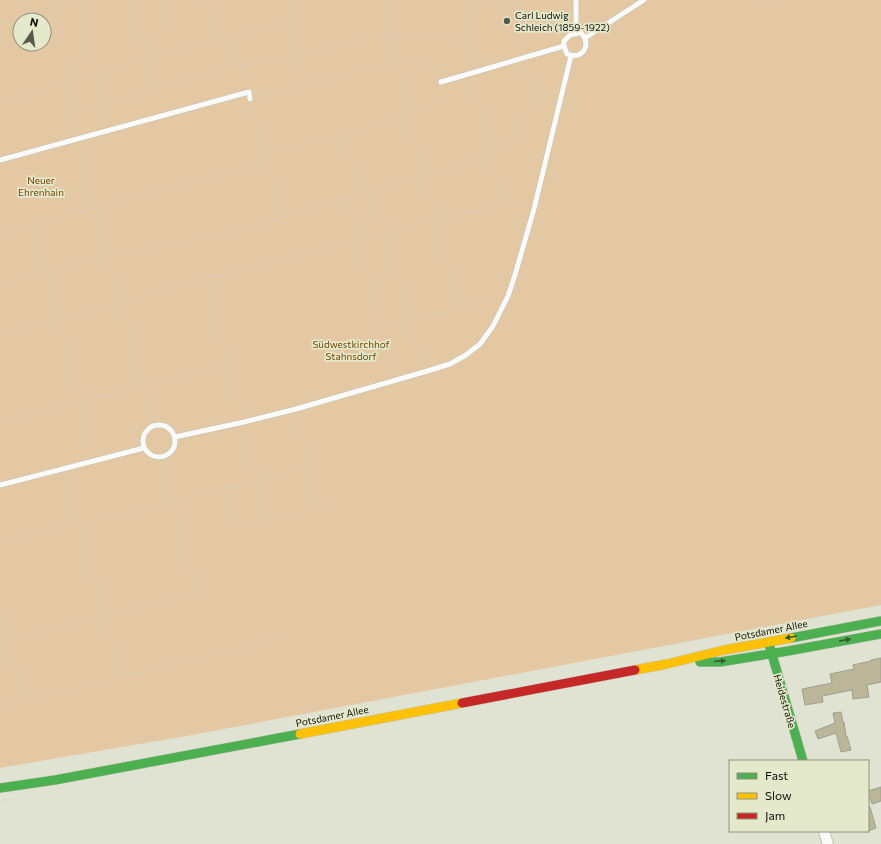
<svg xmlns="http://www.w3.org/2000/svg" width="881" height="844" font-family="Commissioner,sans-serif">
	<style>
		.green { fill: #e4c8a3; fill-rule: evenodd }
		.building { fill: #bcb699; stroke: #9f9e92 }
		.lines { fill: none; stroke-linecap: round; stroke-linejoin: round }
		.lane-casing { stroke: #bfc1b4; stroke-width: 6 }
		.street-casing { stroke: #bfc1b4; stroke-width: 12 }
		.fast-casing { stroke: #bfc1b4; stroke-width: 10 }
		.slow-casing { stroke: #bfc1b4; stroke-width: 10 }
		.jam-casing { stroke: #bfc1b4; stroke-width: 10 }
		.path { stroke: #cecfca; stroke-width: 1.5; stroke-dasharray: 1 3; stroke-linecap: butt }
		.lane { stroke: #fafbf8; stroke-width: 5 }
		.street { stroke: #fafbf8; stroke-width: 10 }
		.fast { stroke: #4caf50; stroke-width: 9 }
		.slow { stroke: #ffc107; stroke-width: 9 }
		.jam { stroke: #c62828; stroke-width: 9 }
		.oneway { fill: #2e602c }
		.poi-dot { fill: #585a4e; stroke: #e5e9cc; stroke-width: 1.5 }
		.labels { text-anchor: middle; stroke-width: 3.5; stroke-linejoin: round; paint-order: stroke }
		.poi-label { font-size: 10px; fill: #0f1007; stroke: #e5e9cc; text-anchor: start }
		.park-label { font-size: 10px; fill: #744503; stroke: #e5e9cc }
		.street-label { font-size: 10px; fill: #0f1007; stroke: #e5e9cc }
	</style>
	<rect width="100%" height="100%" fill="#e0e3d2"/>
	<!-- green -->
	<path class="green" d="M0 0H881V605L192 735 0 768ZM20 20H44V44H20Z"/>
	<!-- building -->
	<g class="building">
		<polygon points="881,658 881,682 867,685 869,697 853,699 852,690 822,696 823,702 805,705 802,689 832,683 830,674 854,669 853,665 871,661 871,660"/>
		<polygon points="841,712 843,722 844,722 846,736 847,736 851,750 841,752 836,733 818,739 815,731 835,723 833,713"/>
		<polygon points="881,787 881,801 872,804 868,791"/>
		<polygon points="868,807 870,807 876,828 868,831"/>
	</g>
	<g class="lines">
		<!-- lane casing -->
		<g class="lane-casing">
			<g id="lane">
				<path d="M580 32C593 43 583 61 567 54L564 46V41L570 35Z"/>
				<polyline points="576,34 576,0"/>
				<polyline points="585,38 644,0"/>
				<polyline points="441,82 564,46"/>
				<polyline points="0,160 249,92 250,99"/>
				<circle cx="159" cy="441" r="16"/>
				<polyline points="175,437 244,422 296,409 424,372 450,364 466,355 480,344 493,326 508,296 515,275 534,209 571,56"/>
				<polyline points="0,485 144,448"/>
			</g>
		</g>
		<!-- street casing -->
		<g class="street-casing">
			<polyline id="street" points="824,831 828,844"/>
		</g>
		<!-- fast casing -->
		<g class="fast-casing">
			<g id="fast">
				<polyline points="791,638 881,621"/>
				<polyline points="769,644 803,761"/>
				<polyline points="700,662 720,662 788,651 881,634"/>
				<polyline points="0,788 55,780 300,734"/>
			</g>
		</g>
		<!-- slow casing -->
		<g class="slow-casing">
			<g id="slow">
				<polyline points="635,670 667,664 724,650 791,638"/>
				<polyline points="300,734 462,703"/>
			</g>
		</g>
		<!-- jam casing -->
		<g class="jam-casing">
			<polyline id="jam" points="462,703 635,670"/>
		</g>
		<!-- path -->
		<g class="path">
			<polyline points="27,0 31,15"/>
			<polyline points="132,0 154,89"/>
			<polyline points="206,0 215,24 223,38 241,66 246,85"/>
			<path d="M291 0C290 9 293 19 294 29 298 48 302 66 306 85"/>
			<polyline points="400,0 392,37 410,116 459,308"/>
			<polyline points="470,0 524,12"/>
			<polyline points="748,0 774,3 787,0"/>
			<polyline points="0,24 91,0"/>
			<polyline points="523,50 520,39 524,12 527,0"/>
			<polyline points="150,57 173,0"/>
			<polyline points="526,65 528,76 538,90 554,94"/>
			<polyline points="473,66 468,42 477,0"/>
			<polyline points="102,71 107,102 112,123"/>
			<polyline points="475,79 487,136 496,176 512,201"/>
			<path d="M258 97 397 61C415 60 429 57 438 76"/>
			<polyline points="0,102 150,57 293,21"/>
			<polyline points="74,111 241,66 299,55 377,34 392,37 419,32 468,42"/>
			<polyline points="79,131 74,111 76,79 82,52 84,12 83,0"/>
			<polyline points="344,134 362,193"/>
			<polyline points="82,145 107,255 122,302 153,426"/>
			<polyline points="265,154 344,134 410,116 430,107 437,97 440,89"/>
			<polyline points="267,162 285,217"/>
			<polyline points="376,189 422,365"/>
			<polyline points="348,198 382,328 393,374"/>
			<path d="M35 224C54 301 77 376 97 452"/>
			<polyline points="0,234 97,207 267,162 252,105"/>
			<polyline points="207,278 243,415"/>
			<polyline points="0,284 107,255 222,235 376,189 472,163 520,135 538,90"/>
			<polyline points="382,328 499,298"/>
			<polyline points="0,335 122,302 207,278 436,219 489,208 512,201 527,206"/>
			<polyline points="0,424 143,385 230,365"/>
			<polyline points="246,429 270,521"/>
			<polyline points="69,475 121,676"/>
			<polyline points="228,487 238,528 322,508 298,415"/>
			<polyline points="0,542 123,514 312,466"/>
			<polyline points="0,609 24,701"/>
			<polyline points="0,643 148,604 198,592 162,458"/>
			<polyline points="678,675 694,672"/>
			<polyline points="0,706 82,687 165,666 247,648 261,643 273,632"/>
			<polyline points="0,802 12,799"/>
		</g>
		<!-- lane -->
		<use href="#lane" class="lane"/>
		<!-- street -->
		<use href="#street" class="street"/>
		<!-- fast -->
		<use href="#fast" class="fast"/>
		<!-- slow -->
		<use href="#slow" class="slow"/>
		<!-- jam -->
		<use href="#jam" class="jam"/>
	</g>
	<!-- one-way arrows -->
	<defs><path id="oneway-solid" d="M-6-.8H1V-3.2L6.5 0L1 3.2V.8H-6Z"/></defs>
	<g class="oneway">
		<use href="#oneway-solid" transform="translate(791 637) rotate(170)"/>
		<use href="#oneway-solid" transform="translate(845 640) rotate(-11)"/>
		<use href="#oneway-solid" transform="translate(720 661) rotate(-5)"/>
	</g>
	<!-- markers -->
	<circle class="poi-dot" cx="507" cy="21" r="4"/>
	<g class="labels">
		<!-- poi labels -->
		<g class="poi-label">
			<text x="515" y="19">Carl Ludwig<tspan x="515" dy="12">Schleich (1859-1922)</tspan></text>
		</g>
		<!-- park labels -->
		<g class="park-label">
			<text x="41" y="184">Neuer<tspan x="41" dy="12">Ehrenhain</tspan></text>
			<text x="351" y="348">Südwestkirchhof<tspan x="351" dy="12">Stahnsdorf</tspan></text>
		</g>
		<!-- street labels -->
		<g class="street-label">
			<text transform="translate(771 630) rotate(-11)" y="4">Potsdamer Allee</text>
			<text transform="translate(785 701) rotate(74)" y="4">Heidestraße</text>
			<text transform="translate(332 716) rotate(-11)" y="4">Potsdamer Allee</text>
		</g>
	</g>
	<!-- legend -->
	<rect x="729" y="760" width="140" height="72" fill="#e5e9cc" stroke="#8f927d"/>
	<rect x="737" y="773" width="20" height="6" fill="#4caf50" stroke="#8f927d"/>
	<text x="765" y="780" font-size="12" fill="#0f1007">Fast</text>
	<rect x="737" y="793" width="20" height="6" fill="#ffc107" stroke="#8f927d"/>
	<text x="765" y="800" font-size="12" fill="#0f1007">Slow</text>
	<rect x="737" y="813" width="20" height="6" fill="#c62828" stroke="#8f927d"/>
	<text x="765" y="820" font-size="12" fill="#0f1007">Jam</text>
	<!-- north arrow -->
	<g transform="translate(32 32) rotate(13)"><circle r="19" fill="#e5e9cc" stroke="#8f927d"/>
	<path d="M0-3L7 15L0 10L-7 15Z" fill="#585a4e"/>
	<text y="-6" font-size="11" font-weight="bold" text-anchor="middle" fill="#0f1007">N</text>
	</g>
</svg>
